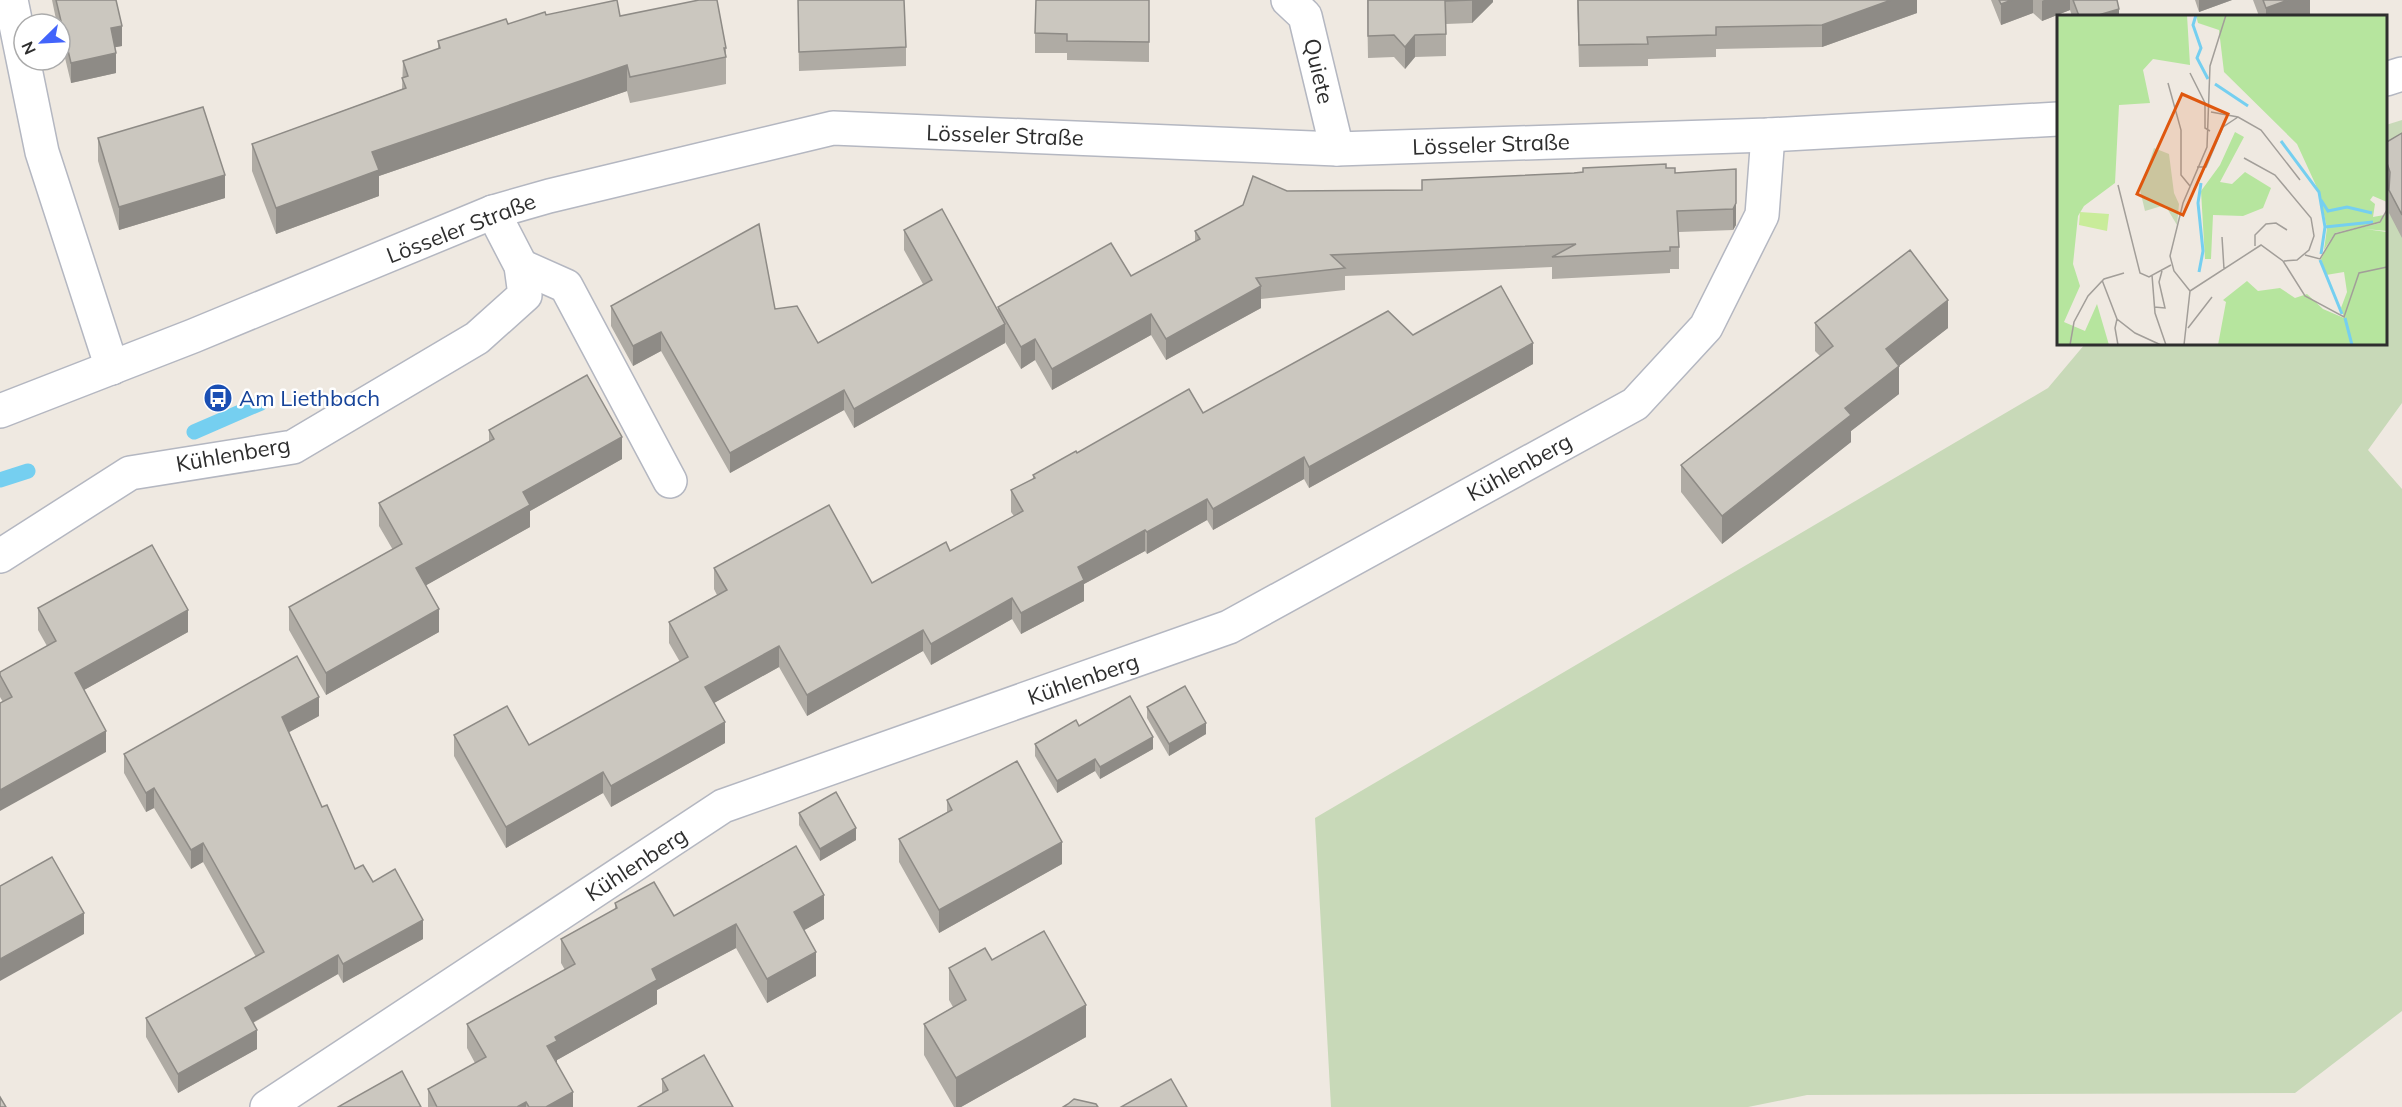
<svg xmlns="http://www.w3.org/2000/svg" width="2402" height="1107" font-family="Mulish,sans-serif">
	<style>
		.cemetery { fill: #c8d9b8 }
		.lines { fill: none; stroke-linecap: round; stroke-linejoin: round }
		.stream { stroke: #75cff0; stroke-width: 15 }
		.street-casing { stroke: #b4b7c1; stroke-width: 36 }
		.street { stroke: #fff; stroke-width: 33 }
		.wall { fill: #afaba4 }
		.shaded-wall { fill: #8e8b86 }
		.building { fill: #cbc7bf; stroke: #8e8b86; stroke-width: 1.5 }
		.labels { text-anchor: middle; stroke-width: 5; stroke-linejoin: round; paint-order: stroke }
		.street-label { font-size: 22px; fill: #2e2e2e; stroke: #fff }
		.transit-label { font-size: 22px; fill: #164399; stroke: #fff; text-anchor: start }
		.inset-river { fill: none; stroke: #75cff0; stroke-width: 3 }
		.inset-road { fill: none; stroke: #a29e99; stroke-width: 1.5 }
		.view { fill: #df570e; fill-opacity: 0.15; stroke: #df570e; stroke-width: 3 }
		.inset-edge { fill: none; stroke: #2e2e2e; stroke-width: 3 }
	</style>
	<rect width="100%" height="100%" fill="#efe9e1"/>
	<!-- cemetery -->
	<polygon class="cemetery" points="2402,120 2402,403 2368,450 2402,489 2402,1011 2295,1093 1807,1095 1748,1107 1331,1107 1315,818 2048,388 2085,344 2386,344 2386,125"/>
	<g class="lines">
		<!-- stream -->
		<g class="stream">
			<polyline points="194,432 261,403"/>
			<polyline points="0,480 28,471"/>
		</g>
		<!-- street casing -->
		<g class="street-casing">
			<g id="street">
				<polyline points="11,0 42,152 112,368"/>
				<polyline points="1288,0 1305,16 1337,149"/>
				<polyline points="2386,79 2402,74"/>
				<polyline points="521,266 566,286 670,481"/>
				<polyline points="0,411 193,336 493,212 549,196 833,128 1337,149 1768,135 2058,119"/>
				<polyline points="0,556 130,473 293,447 477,338 525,295 521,266 493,212"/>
				<polyline points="267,1107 723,806 1229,627 1635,404 1706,327 1762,215 1768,135"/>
			</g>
		</g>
		<!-- street -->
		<use href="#street" class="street"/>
	</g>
	<!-- wall -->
	<g class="wall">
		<polygon points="52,0 116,0 122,46 115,47 116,73 71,83 60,37 60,24 57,24"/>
		<polygon points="798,0 906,47 906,66 799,71"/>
		<polygon points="1149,0 1149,62 1067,60 1067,53 1035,53 1035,33"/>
		<polygon points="1367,0 1493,0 1493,2 1472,23 1446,24 1446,56 1415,57 1405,69 1394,57 1368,58"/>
		<polygon points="1577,0 1917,0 1917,13 1822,47 1716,49 1716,57 1648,59 1648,66 1579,67"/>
		<polygon points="1991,0 2117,0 2119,16 2072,16 2070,10 2042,21 2033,13 2001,25"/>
		<polygon points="2195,0 2232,0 2199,12"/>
		<polygon points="2253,0 2310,0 2310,16 2259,16"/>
		<polygon points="546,15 620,16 726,48 726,84 630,103 627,91 379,176 379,196 276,234 252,171 252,144 402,89 403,61 438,49 438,41"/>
		<polygon points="2402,133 2402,238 2389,213 2389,192 2385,180 2385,143"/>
		<polygon points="98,138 225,198 119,230 98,161"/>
		<polygon points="1666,168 1675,173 1736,169 1736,225 1733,230 1679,232 1679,269 1670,269 1670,273 1552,279 1552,267 1345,276 1345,290 1261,299 1261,308 1166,360 1151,335 1052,390 1035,360 1021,369 1005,342 1005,343 854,428 844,410 730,473 661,351 633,366 611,326 611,306 775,309 818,343 923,284 904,250 904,230 998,310 998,307 1131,276 1195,241 1195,231 1287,191 1422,190 1574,173"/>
		<polygon points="1815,323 1948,328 1899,366 1899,394 1851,431 1851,442 1722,544 1681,492 1681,465 1820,356 1815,351"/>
		<polygon points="1413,335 1533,364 1309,488 1304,479 1213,530 1207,520 1147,554 1145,551 1084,584 1084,601 1021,634 1012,619 931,665 923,651 807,716 779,667 714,703 725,743 611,807 603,793 506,848 454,756 454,735 529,745 680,662 669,643 669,622 717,595 714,589 714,568 872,583 950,551 1014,516 1011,512 1011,490 1033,479 1033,475 1077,453 1203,413"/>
		<polygon points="489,430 622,459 530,511 530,527 426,585 439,632 326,695 289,630 289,607 393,550 379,526 379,503 489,442"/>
		<polygon points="38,608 188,632 84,690 106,752 3,702 0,697 0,672 47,646 38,630"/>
		<polygon points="1147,707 1206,734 1169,756 1147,718"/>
		<polygon points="319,716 289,732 322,807 355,869 373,882 423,939 343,983 338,974 253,1023 257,1049 178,1093 146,1037 146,1018 256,957 203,862 191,869 154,808 146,812 124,773 124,754"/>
		<polygon points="1079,726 1153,749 1100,779 1095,771 1057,793 1035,756 1035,744"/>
		<polygon points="947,800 1062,864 939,933 899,862 899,839 947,812"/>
		<polygon points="799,813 856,840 820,861 799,825"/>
		<polygon points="615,903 674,916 824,919 804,930 816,976 767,1003 736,948 657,990 657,1004 557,1060 557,1064 573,1107 428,1107 428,1089 475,1063 467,1048 467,1024 565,970 561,963 561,939 615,909"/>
		<polygon points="992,960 1086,1037 961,1107 954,1107 924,1055 924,1024 953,1007 949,1000 949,968"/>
		<polygon points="662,1079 733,1107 662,1093"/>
	</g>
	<!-- shaded-wall -->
	<g class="shaded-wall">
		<polygon points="1472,0 1493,0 1493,2 1472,23"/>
		<polygon points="1891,0 1917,0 1917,13 1822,47 1822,25"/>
		<polygon points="2012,0 2033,0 2033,13 2001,25 2001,4"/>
		<polygon points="2044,0 2070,0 2070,10 2042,21 2042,1"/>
		<polygon points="2199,0 2232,0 2199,12"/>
		<polygon points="2288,0 2310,0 2310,16 2266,16 2266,8"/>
		<polygon points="2119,9 2119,16 2095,16"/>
		<polygon points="122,26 122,46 111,48 111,28"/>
		<polygon points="1415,35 1415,57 1405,69 1405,47"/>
		<polygon points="116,53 116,73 71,83 71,63"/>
		<polygon points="627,65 627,91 379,176 379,196 276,234 276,208 372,152"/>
		<polygon points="1736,169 1736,225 1733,230 1733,209"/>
		<polygon points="225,175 225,198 119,230 119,207"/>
		<polygon points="1261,286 1261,308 1166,360 1166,339"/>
		<polygon points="1948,300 1948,328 1899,366 1899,394 1851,431 1851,442 1722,544 1722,516 1845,408 1886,349"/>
		<polygon points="1151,314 1151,335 1052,390 1052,369"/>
		<polygon points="1005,324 1005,343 854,428 854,409"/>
		<polygon points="661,332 661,351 633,366 633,346"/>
		<polygon points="1035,339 1035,360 1021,369 1021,347"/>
		<polygon points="1533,343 1533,364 1309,488 1309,467"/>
		<polygon points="844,390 844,410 730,473 730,453"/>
		<polygon points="622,437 622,459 530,511 530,527 416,591 416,568 523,492"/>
		<polygon points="1304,457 1304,479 1213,530 1213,509"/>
		<polygon points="1207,499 1207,520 1147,554 1147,532"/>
		<polygon points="1145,530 1145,551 1084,584 1084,601 1021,634 1021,613 1078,567"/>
		<polygon points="1012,598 1012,619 931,665 931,644"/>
		<polygon points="439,609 439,632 326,695 326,673"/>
		<polygon points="188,610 188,632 75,695 75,673"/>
		<polygon points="923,630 923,651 807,716 807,695"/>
		<polygon points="779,646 779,667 705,708 705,687"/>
		<polygon points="319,697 319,716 282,736 282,717"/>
		<polygon points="725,722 725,743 611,807 611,786"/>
		<polygon points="1206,723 1206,734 1169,756 1169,744"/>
		<polygon points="106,731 106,752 0,811 0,790"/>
		<polygon points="1153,737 1153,749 1100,779 1100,767"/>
		<polygon points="1095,759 1095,771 1057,793 1057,781"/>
		<polygon points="603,772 603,793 506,848 506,827"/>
		<polygon points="154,788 154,808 146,812 146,793"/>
		<polygon points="856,828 856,840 820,861 820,849"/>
		<polygon points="1062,842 1062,864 939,933 939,910"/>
		<polygon points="203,843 203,862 191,869 191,850"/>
		<polygon points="824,895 824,919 794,936 794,912"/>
		<polygon points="84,913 84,934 0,981 0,959"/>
		<polygon points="423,920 423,939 343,983 343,964"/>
		<polygon points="736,924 736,948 657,990 657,1004 557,1060 557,1065 547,1046 555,1037 652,969"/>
		<polygon points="816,952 816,976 767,1003 767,979"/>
		<polygon points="338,955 338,974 245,1027 245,1008"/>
		<polygon points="1086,1005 1086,1037 961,1107 956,1107 956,1078"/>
		<polygon points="257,1030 257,1049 178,1093 178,1074"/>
		<polygon points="573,1092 573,1107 546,1107"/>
		<polygon points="526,1102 526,1107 517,1107"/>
	</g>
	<!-- building -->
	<g class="building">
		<polygon points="56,0 116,0 122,26 111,28 116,53 71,63"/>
		<polygon points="617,0 620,16 699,0 717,0 726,48 724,48 726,57 630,77 627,65 372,152 379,170 276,208 252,144 406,88 402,78 408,76 403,61 440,48 438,41 506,19 508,24 545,12 546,15"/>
		<polygon points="798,0 904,0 906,47 799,52"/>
		<polygon points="1036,0 1149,0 1149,42 1067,41 1067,34 1035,33"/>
		<polygon points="1368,0 1472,0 1445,1 1446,34 1415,35 1405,47 1394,35 1368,36"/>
		<polygon points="1578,0 1891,0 1822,25 1716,27 1716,35 1647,37 1648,44 1579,45"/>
		<polygon points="1999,0 2012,0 2001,4"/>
		<polygon points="2073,0 2117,0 2119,9 2095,16 2079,16"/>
		<polygon points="2263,0 2288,0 2266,8"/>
		<polygon points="203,107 225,175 119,207 98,138"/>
		<polygon points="2402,133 2402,215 2389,190 2390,172 2385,157 2385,143"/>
		<polygon points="1666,164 1666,168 1675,168 1675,173 1736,169 1736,203 1733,209 1677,211 1679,247 1670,247 1670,251 1552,257 1576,244 1331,255 1345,268 1256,278 1261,286 1166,339 1151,314 1052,369 1035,339 1021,347 998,307 1111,243 1131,276 1200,239 1195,231 1243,205 1253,176 1287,191 1422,190 1422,180 1574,173 1583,172 1583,168"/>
		<polygon points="942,209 1005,324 854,409 844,390 730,453 661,332 633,346 611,306 759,224 775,309 797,306 818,343 932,280 904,230"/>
		<polygon points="1910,250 1948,300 1886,349 1899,366 1845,408 1851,415 1722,516 1681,465 1833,346 1815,323"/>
		<polygon points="1501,286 1533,343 1309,467 1304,457 1213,509 1207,499 1147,532 1145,530 1078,567 1084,580 1021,613 1012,598 931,644 923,630 807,695 779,646 705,687 725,722 611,786 603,772 506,827 454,735 507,706 529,745 688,657 669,622 727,590 714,568 829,505 872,583 946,542 950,551 1023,511 1011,490 1035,478 1033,475 1076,451 1077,453 1189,389 1203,413 1388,311 1413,335"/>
		<polygon points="587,375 622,437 523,492 530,505 416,568 439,609 326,673 289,607 402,544 379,503 494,439 489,430"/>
		<polygon points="152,545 188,610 75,673 106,731 0,790 0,703 12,697 0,675 0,672 56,641 38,608"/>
		<polygon points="297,656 319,697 282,717 322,807 327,805 355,869 363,865 373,882 395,869 423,920 343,964 338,955 245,1008 257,1030 178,1074 146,1018 264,952 203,843 191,850 154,788 146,793 124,754"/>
		<polygon points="1185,686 1206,723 1169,744 1147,707"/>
		<polygon points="1130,696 1153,737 1100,767 1095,759 1057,781 1035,744 1076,720 1079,726"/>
		<polygon points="1017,761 1062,842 939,910 899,839 952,810 947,800"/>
		<polygon points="836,792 856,828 820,849 799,813"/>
		<polygon points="796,846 824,895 794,912 816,952 767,979 736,924 652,969 657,980 555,1037 557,1041 547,1046 573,1092 546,1107 529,1107 526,1102 517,1107 437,1107 428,1089 486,1057 467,1024 575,964 561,939 617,908 615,903 654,882 674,916"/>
		<polygon points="52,857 84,913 0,959 0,886"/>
		<polygon points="1044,931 1086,1005 956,1078 924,1024 966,1000 949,968 985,948 992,960"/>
		<polygon points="704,1055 733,1107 638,1107 668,1090 662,1079"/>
		<polygon points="402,1071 421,1107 338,1107"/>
		<polygon points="1171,1079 1187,1107 1121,1107"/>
		<polygon points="0,1097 6,1107 0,1107"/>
		<polygon points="1074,1099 1096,1104 1098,1107 1063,1107 1068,1104"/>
	</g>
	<!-- icons -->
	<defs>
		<g id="bus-disc" transform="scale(1.5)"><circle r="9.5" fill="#1a4fb4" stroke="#fff"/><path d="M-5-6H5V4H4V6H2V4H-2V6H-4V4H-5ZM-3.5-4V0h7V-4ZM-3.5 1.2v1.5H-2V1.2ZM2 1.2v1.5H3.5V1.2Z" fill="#fff"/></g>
	</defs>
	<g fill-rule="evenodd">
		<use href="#bus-disc" x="218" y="398"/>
	</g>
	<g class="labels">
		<!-- street labels -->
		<g class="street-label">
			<text transform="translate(1319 71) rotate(77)" y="8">Quiete</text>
			<text transform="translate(1005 135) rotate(2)" y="8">Lösseler Straße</text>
			<text transform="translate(1491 144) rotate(-2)" y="8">Lösseler Straße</text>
			<text transform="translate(461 228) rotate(-21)" y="8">Lösseler Straße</text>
			<text transform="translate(233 454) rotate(-10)" y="8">Kühlenberg</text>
			<text transform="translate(1519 467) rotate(-29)" y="8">Kühlenberg</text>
			<text transform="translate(1083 679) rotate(-19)" y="8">Kühlenberg</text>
			<text transform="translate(636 864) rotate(-33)" y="8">Kühlenberg</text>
		</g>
		<!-- transit labels -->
		<g class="transit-label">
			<text x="239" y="406">Am Liethbach</text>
		</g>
	</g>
	<!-- overview -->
	<g transform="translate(2057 15)">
		<rect width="330" height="330" fill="#efe9e1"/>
		<path d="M0 0H130L133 50 96 44 86 55 93 88 62 90 58 168 27 191 21 201 16 249 23 271 7 307 28 316 40 289 52 330H0ZM139 0H330V187L316 181 313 185 318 189 316 202 327 200 322 207 278 218 267 235 270 213 262 177 240 129 167 57 162 15 141 8ZM178 117 187 122 163 167 175 169 188 157 214 173 206 193 186 201 156 200 154 244H148L144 176 163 150ZM330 197V216L308 214 330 217V330H161L169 287 166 285 190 266 201 276 223 273 238 283 250 279 266 294 287 303 284 293 290 277 287 257 269 260 264 244 278 219 323 208Z" fill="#b6e59e"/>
		<path d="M97 133 112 139 117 178 122 189 120 210 108 190 88 196 83 175Z" fill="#c8d9b8"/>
		<path d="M23 197 52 199 50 216 22 210Z" fill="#c9ec9a"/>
		<path class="inset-river" d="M139 0 136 10 144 33 140 43 151 64M158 69 191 91M224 126 262 177 268 212 264 239M264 185 271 196 290 192 315 198M268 212 316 207M263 245 285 299M142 257 146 236 141 188 144 168M288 303 295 330"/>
		<path class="inset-road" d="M133 58 148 88V113L153 116M111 68 124 115V160L133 171M154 97 181 102 204 115 243 165M187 143 218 160 254 203 257 221 252 235 240 245 227 246M140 152H149L166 112 181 102M61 170 83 258 92 262 114 250M165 222 167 254M198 231V220L209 209 219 208 230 215M248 240 263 244 278 219 323 207 330 195M95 260 98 298 109 330M45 265 60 304 78 318 104 330M133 276 204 230 226 246 248 281 287 302 302 258 330 252M97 292 108 293 102 267 105 256M60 304 58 313 61 330M131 313 155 282M13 330 17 307 31 281 47 264 67 258M127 330 133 276 117 256 113 241 126 188 150 132 153 51 169 0"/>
		<path class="view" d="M125 79 171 99 126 200 80 179Z"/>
		<rect width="330" height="330" class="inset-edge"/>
	</g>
	<!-- north arrow -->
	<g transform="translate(42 42) rotate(246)"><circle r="28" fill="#ffffff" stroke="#ababab" stroke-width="1.5"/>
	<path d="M0-4.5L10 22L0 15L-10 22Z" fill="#4264fb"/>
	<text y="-9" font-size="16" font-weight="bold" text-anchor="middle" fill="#2e2e2e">N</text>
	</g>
</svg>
